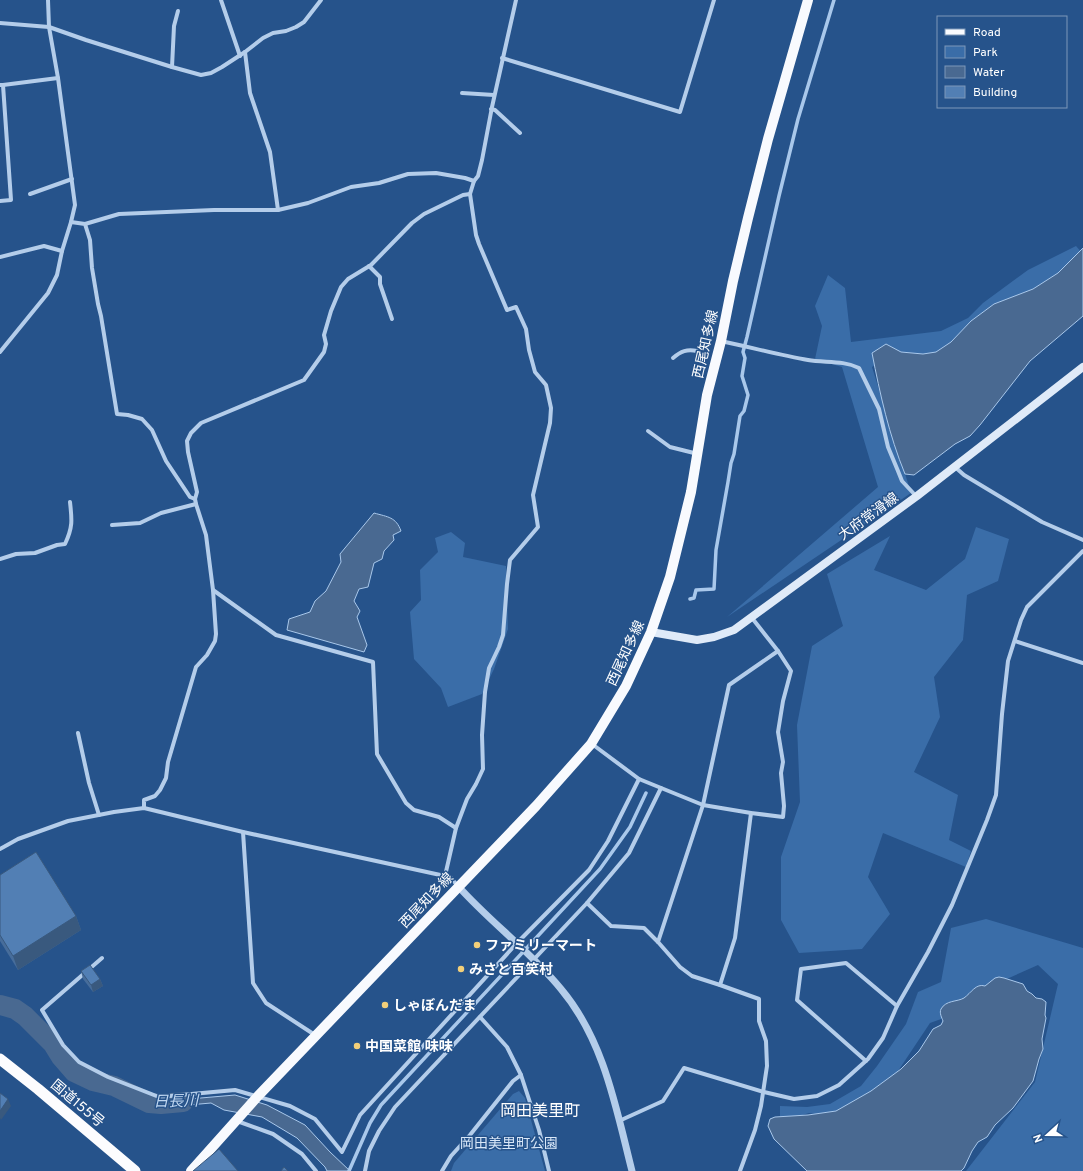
<svg xmlns="http://www.w3.org/2000/svg" width="1083" height="1171" font-family="Overpass,'Noto Sans JP',sans-serif">
	<style>
		.green { fill: #3a6da8 }
		.water { fill: #496991; stroke: #a9c8eb }
		.lines { fill: none; stroke-linecap: round; stroke-linejoin: round }
		.stream { stroke: #a9c8eb; stroke-width: 3.5 }
		.river { stroke: #496991; stroke-width: 20 }
		.minor { stroke: #b4cdea; stroke-width: 4 }
		.tertiary { stroke: #b4cdea; stroke-width: 7 }
		.secondary { stroke: #dfeaf8; stroke-width: 8 }
		.primary { stroke: #f8fafe; stroke-width: 10 }
		.trunk { stroke: #fcfcfe; stroke-width: 11 }
		.wall { fill: #476d9b }
		.shaded-wall { fill: #39597e }
		.building { fill: #527fb4; stroke: #39597e }
		.poi-dot { fill: #f3cf79; stroke: #26538b; stroke-width: 1.5 }
		.labels { text-anchor: middle; stroke-width: 3; stroke-linejoin: round; paint-order: stroke }
		.street-label { font-size: 14px; fill: #fff; stroke: #26538b }
		.poi-label { font-size: 14px; font-weight: bold; fill: #fff; stroke: #26538b; text-anchor: start }
		.park-label { font-size: 14px; fill: #d8e7f8; stroke: #26538b }
		.water-label { font-size: 15px; font-style: italic; fill: #c0d7f1; stroke: #26538b }
		.quarter-label { font-size: 16px; fill: #fff; stroke: #26538b }
	</style>
	<rect width="100%" height="100%" fill="#26538b"/>
	<!-- green -->
	<g class="green">
		<polygon points="1076,246 1083,254 1031,300 927,361 884,359 872,367 911,493 727,617 878,487 842,367 815,359 822,326 815,306 828,275 845,288 851,342 941,331 968,318 983,303 1028,270"/>
		<polygon points="976,527 1009,539 998,581 967,595 963,640 934,677 940,717 914,772 958,795 949,840 971,851 966,867 883,833 868,877 890,914 862,949 799,953 781,920 781,857 800,802 797,725 812,646 843,626 827,574 890,536 874,570 926,590 965,559"/>
		<polygon points="451,532 465,543 463,557 506,566 508,629 494,669 482,694 448,707 441,688 414,659 410,612 421,600 420,570 438,552 435,538"/>
		<polygon points="986,919 1083,948 1083,1171 966,1171 1035,1082 1058,984 1038,965 975,993 955,1014 930,1023 886,1089 827,1116 809,1113 780,1122 780,1106 807,1107 830,1104 861,1086 877,1066 906,1024 918,992 941,982 951,928"/>
		<polygon points="519,1091 525,1098 545,1171 451,1171 454,1163 513,1094"/>
	</g>
	<!-- water -->
	<g class="water">
		<path d="M1083 248V316L1030 361 980 425 970 436 955 444 914 475 905 474C889 435 880 394 872 353L886 344 901 352 923 354 936 352 951 342 971 321 994 304 1033 289 1058 273Z"/>
		<path d="M374 513C388 517 396 517 401 531L393 535 394 540 384 551 382 559 374 563 368 587 359 589 354 601 360 611 357 617 367 645 364 652 287 630 289 619 310 612 315 601 326 591 341 562 340 554Z"/>
		<path d="M999 977 1004 978 1023 984 1027 991 1032 994 1036 998 1042 999 1046 1002 1045 1015 1046 1018 1042 1039 1043 1049 1039 1059 1033 1081 1013 1108 995 1125 987 1137 978 1142 972 1151 964 1168 961 1171H807L774 1139 768 1126 770 1119 775 1117 808 1115 836 1111 871 1091 901 1069 919 1051 933 1029 941 1025 943 1021C942 1018 939 1013 941 1009 946 1000 957 1002 964 998 971 993 976 983 985 986L995 978Z"/>
		<polygon points="235,1095 267,1105 305,1125 330,1152 350,1171 327,1171 325,1167 297,1138 262,1117 224,1110 211,1103 155,1108 155,1102"/>
	</g>
	<g class="lines">
		<!-- stream -->
		<g class="stream">
			<polyline points="690,599 694,598 696,590 714,589 716,550 728,482 731,463 734,454 740,416 744,411 748,395 742,376 745,358 743,352 747,337 779,196 798,119 834,0"/>
			<polyline points="349,1171 370,1123 381,1105 600,869 630,827 646,793"/>
		</g>
		<!-- river -->
		<polyline class="river" points="0,1005 15,1009 25,1016 53,1044 61,1057 74,1072 93,1081 114,1086 149,1103 161,1104 183,1102"/>
		<!-- minor -->
		<g class="minor">
			<polyline points="221,0 240,56"/>
			<polyline points="0,23 49,27 86,40 172,67 201,75 211,73 222,67 245,52 263,38 273,33 286,31 296,27 304,22 321,0"/>
			<polyline points="245,52 250,93 270,152 278,210"/>
			<polyline points="502,58 680,112 714,0"/>
			<polyline points="172,67 174,26 178,11"/>
			<polyline points="0,85 3,85 11,200 0,201"/>
			<polyline points="3,85 58,78"/>
			<polyline points="462,93 494,95"/>
			<polyline points="491,109 495,110 520,133"/>
			<polyline points="30,194 72,179"/>
			<polyline points="71,222 85,224 90,240 92,268 98,304 101,316 117,414 128,415 142,419 152,430 166,461 190,497 195,499"/>
			<polyline points="85,224 119,214 214,210 278,210 308,203 351,187 379,183 408,174 436,173 465,178 474,181"/>
			<polyline points="0,257 44,246 62,251"/>
			<polyline points="369,266 380,277 380,284 392,319"/>
			<path d="M721 341C750 347 779 355 808 360 825 363 843 360 859 368L879 409 888 447 898 471 902 481 916 496"/>
			<polyline points="0,352 48,293 57,275 62,251 71,222 75,205 58,78 49,27 48,0"/>
			<path d="M673 358C681 351 687 349 697 351"/>
			<polyline points="648,431 670,447 698,454"/>
			<polyline points="955,467 964,475 1042,522 1083,540"/>
			<polyline points="112,525 140,523 161,513 196,504"/>
			<path d="M0 559 16 554 35 553 57 545 65 544C73 527 72 520 70 502"/>
			<polyline points="213,590 276,635 373,662 377,754 406,803 414,810 439,817 456,828"/>
			<polyline points="1015,641 1083,663"/>
			<polyline points="78,733 89,783 99,815"/>
			<polyline points="592,744 639,779 703,805 751,813 783,817 784,806 781,773 783,762 778,732 783,701 791,671 778,651 752,618"/>
			<polyline points="144,808 144,800 155,796 160,790 166,778 168,762 196,667 207,655 215,641 216,634 213,590 206,535 196,504 195,499 197,492 188,452 187,441 191,433 201,423 304,380 324,352 326,344 324,335 331,311 341,287 348,279 371,265 412,223 424,214 463,195 470,194"/>
			<polyline points="243,832 253,983 266,1003 315,1035"/>
			<polyline points="0,849 18,839 68,821 114,812 144,808 243,832 445,876 450,877 458,886"/>
			<polyline points="445,876 456,828 467,799 476,784 483,769 482,735 485,692 489,668 499,647 503,635 507,584 510,560 538,527 533,495 550,423 551,408 546,385 535,372 529,350 526,329 516,307 507,310 479,244 476,235 470,194 474,181 478,176 482,160 492,107 516,0"/>
			<polyline points="587,903 611,926 644,928 658,942"/>
			<polyline points="102,958 42,1010 63,1045 79,1062 108,1077 159,1097 235,1090 290,1106 315,1119 342,1152 360,1115 517,943 589,870 608,841 639,779"/>
			<polyline points="720,985 735,938 751,813"/>
			<polyline points="480,1017 507,1047 521,1075 539,1130 549,1171"/>
			<polyline points="866,1061 797,1000 801,969 846,963 897,1006"/>
			<polyline points="237,1121 273,1134 302,1154 316,1171"/>
			<polyline points="619,1121 663,1101 684,1068 764,1092 794,1099 817,1096 839,1085 868,1059 883,1038 897,1006 928,952 952,905 987,820 996,795 1002,714 1008,661 1021,620 1027,607 1083,551"/>
			<polyline points="365,1171 369,1151 379,1131 395,1107 587,903 629,853 661,788"/>
			<polyline points="442,1171 451,1156 470,1135 513,1081 521,1075"/>
			<polyline points="740,1171 755,1130 761,1106 767,1066 766,1041 759,1021 759,999 720,985 692,976 680,967 658,942 703,805 729,685 778,651"/>
		</g>
		<!-- tertiary -->
		<path class="tertiary" d="M458 886C490 922 530 951 561 989 604 1040 616 1108 632 1171"/>
		<!-- secondary -->
		<polyline class="secondary" points="651,632 697,640 714,637 734,630 917,496 1083,367"/>
		<!-- primary -->
		<polyline class="primary" points="191,1171 258,1096 536,806 591,744 626,686 651,632 670,577 691,492 707,395 721,341 733,281 748,218 768,139 808,0"/>
		<!-- trunk -->
		<polyline class="trunk" points="0,1059 38,1089 135,1171"/>
	</g>
	<!-- wall -->
	<g class="wall">
		<polygon points="0,875 76,916 81,930 18,970 0,941"/>
		<polygon points="81,971 100,979 103,986 93,992 83,979"/>
	</g>
	<!-- shaded-wall -->
	<g class="shaded-wall">
		<polygon points="76,916 81,930 18,970 13,956"/>
		<polygon points="100,979 103,986 93,992 91,985"/>
		<polygon points="8,1099 11,1106 1,1120 0,1118 0,1111"/>
	</g>
	<!-- building -->
	<g class="building">
		<polygon points="36,852 76,916 13,956 0,935 0,875"/>
		<polygon points="90,965 100,979 91,985 81,971"/>
		<polygon points="0,1093 8,1099 0,1111"/>
		<polygon points="219,1149 238,1171 193,1171"/>
		<polygon points="284,1167 288,1171 281,1171"/>
	</g>
	<!-- markers -->
	<g class="poi-dot">
		<circle cx="477" cy="945" r="4"/>
		<circle cx="461" cy="969" r="4"/>
		<circle cx="385" cy="1005" r="4"/>
		<circle cx="357" cy="1046" r="4"/>
	</g>
	<g class="labels">
		<!-- street labels -->
		<g class="street-label">
			<text transform="translate(705 344) rotate(-77)" y="5">西尾知多線</text>
			<text transform="translate(868 516) rotate(-36)" y="5">大府常滑線</text>
			<text transform="translate(625 653) rotate(-65)" y="5">西尾知多線</text>
			<text transform="translate(426 900) rotate(-46)" y="5">西尾知多線</text>
			<text transform="translate(78 1103) rotate(40)" y="5">国道155号</text>
		</g>
		<!-- poi labels -->
		<g class="poi-label">
			<text x="485" y="950">ファミリーマート</text>
			<text x="469" y="974">みさと百笑村</text>
			<text x="393" y="1010">しゃぼんだま</text>
			<text x="365" y="1051">中国菜館 味味</text>
		</g>
		<!-- park labels -->
		<g class="park-label">
			<text x="509" y="1148">岡田美里町公園</text>
		</g>
		<!-- water labels -->
		<g class="water-label">
			<text transform="translate(176 1101) rotate(-1)" y="5">日長川</text>
		</g>
		<!-- quarter labels -->
		<g class="quarter-label">
			<text x="540" y="1116">岡田美里町</text>
		</g>
	</g>
	<!-- legend -->
	<rect x="937" y="16" width="130" height="92" fill="#26538b" stroke="#7d98b9"/>
	<rect x="945" y="29" width="20" height="6" fill="#f8fafe" stroke="#7d98b9"/>
	<text x="973" y="36" font-size="12" fill="#ffffff">Road</text>
	<rect x="945" y="46" width="20" height="12" fill="#3a6da8" stroke="#7d98b9"/>
	<text x="973" y="56" font-size="12" fill="#ffffff">Park</text>
	<rect x="945" y="66" width="20" height="12" fill="#496991" stroke="#7d98b9"/>
	<text x="973" y="76" font-size="12" fill="#ffffff">Water</text>
	<rect x="945" y="86" width="20" height="12" fill="#527fb4" stroke="#7d98b9"/>
	<text x="973" y="96" font-size="12" fill="#ffffff">Building</text>
	<!-- north arrow -->
	<g transform="translate(1047 1135) rotate(249)" stroke="#26538b" stroke-width="3" paint-order="stroke">
	<path d="M0-3L7 15L0 10L-7 15Z" fill="#ffffff"/>
	<text y="-6" font-size="11" font-weight="bold" text-anchor="middle" fill="#ffffff">N</text>
	</g>
</svg>
